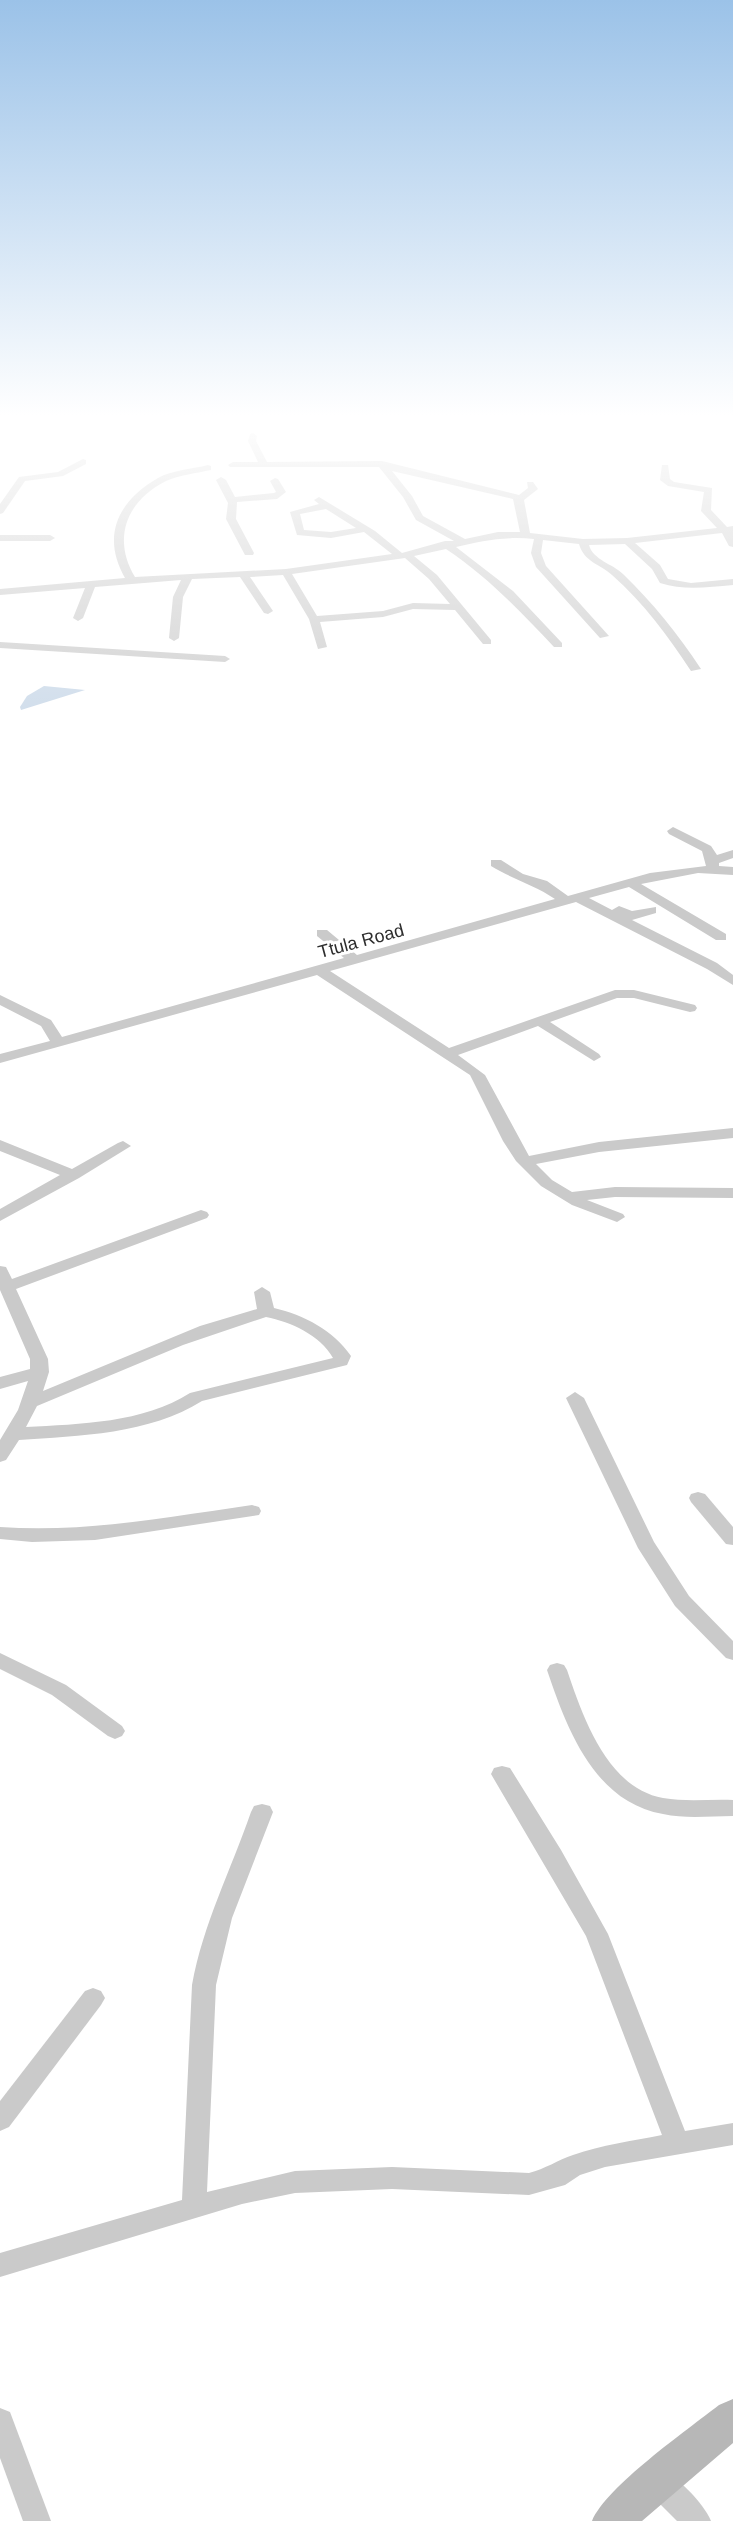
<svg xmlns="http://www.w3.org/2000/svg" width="733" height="2521" font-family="Arial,sans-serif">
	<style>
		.water { fill: #c9d8e8 }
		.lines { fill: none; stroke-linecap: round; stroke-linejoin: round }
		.street { fill: #cacaca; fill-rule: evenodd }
		.secondary { fill: #b7b7b7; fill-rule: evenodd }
		.labels { text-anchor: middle; stroke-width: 6; stroke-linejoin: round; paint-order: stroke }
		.street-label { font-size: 18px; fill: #2d2d2d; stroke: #fff }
	</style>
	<rect width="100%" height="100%" fill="#fff"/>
	<!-- water -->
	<polygon class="water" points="44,686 85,690 21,710 20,707 27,696"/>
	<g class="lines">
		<!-- street -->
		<g class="street">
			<path d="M253 433 257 436 256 441 267 462 382 461 519 495 528 488 527 482H533L538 489 524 500 530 533 583 539 627 538 717 528 701 511 704 492 668 486 660 480 662 465H668L670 479 674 482 712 488 711 510 727 527 733 526V547L729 546 722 533 635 543 660 565 668 579 691 583 733 579V585C708 587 685 591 660 583L652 569 625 544 589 545C593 560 613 564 623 574 653 603 678 634 701 669L691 671C668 636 644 603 612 575 600 564 584 562 579 544L543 540 541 553 546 566 609 636 600 638 536 567 531 553 534 539C507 536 482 541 456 547L513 591 562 643V647H554C520 611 488 577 446 549L414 556 437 575 491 640V644H483L455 610 413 609 383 617 320 622 327 647 318 649 309 619 283 575 250 577 273 611 268 614 264 613 240 577 192 579 183 597 179 638 174 641 169 638 173 597 181 580 95 587 83 618 78 621 73 618 85 588 0 595V589L125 578C101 536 118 501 158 478 172 470 193 469 208 465L211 466V470C197 473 179 475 166 481 126 501 112 539 135 577L286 569 392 554 364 532 331 538 297 535 290 512 319 504 314 500 319 497 375 531 402 553 445 541H454L416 520 403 497 379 467H230L228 465 233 462H258L248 441 250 434ZM392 471 513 499 520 532H498L465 539 423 516 412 496ZM326 509 356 528 331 532 304 530 300 514ZM405 558 429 579 450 604 413 603 383 611 317 616 292 574Z"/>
			<polygon points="83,459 86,460 86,464 63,476 25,481 3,513 0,514 0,504 19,477 58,472"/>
			<polygon points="221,477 226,480 235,497 274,493 276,492 270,481 275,478 278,479 286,492 277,499 237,502 236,519 254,553 253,555 245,555 226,519 228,503 216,480"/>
			<polygon points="0,535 50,535 55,538 50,541 0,541"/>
			<polygon points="0,642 225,656 230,659 225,662 0,648"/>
			<path d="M673 827 711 846 717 855 733 850V858L719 863V866L733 867V875L698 873 641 884 726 934V940H716L629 887 589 898 612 910 619 906 632 911 656 907V913L632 920 717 963 733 975V985L707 969 576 902 330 971 449 1048 615 990H634L695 1005 697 1008 695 1011 690 1012 634 998H617L550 1022 599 1054 601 1057 594 1061 538 1026 458 1055 485 1075 529 1156 599 1142 733 1128V1138L599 1152 536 1164 552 1180 572 1192 615 1187 733 1188V1198L615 1197 587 1200 623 1214 625 1217 617 1222 572 1205 541 1186 516 1161 503 1141 470 1075 317 975 0 1063V1054L50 1041 41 1026 0 1005V995L51 1020 62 1037 344 958 317 936V930H327L357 955 555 899C535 885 512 879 491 866V860H501L523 874 547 881 568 896 650 873 706 866 702 851 669 834 667 831Z"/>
			<polygon points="0,1140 72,1169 118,1143 123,1141 131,1146 79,1178 0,1221 0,1209 60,1175 0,1151"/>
			<path d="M201 1210 207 1212 209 1215 207 1218 16 1289 48 1359 49 1372 43 1391 200 1326 257 1309 254 1292 262 1287 270 1292 274 1308C304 1315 333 1330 351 1356L347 1365 202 1401C150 1434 79 1436 19 1440L6 1460 0 1462V1440L18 1410 28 1381 0 1389V1377L30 1369V1359L0 1290V1266L6 1267 12 1279ZM266 1317C291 1322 320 1335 333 1358L190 1393C143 1423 80 1424 26 1427L37 1406 183 1345Z"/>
			<polygon points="575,1392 584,1398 654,1542 689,1596 733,1641 733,1660 726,1658 675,1606 638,1548 566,1398"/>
			<polygon points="698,1492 705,1494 733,1527 733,1545 726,1544 691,1502 689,1498 691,1494"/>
			<path d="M252 1505 259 1507 261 1511 259 1515 95 1540 32 1542 0 1539V1527C85 1533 168 1517 252 1505Z"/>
			<polygon points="0,1653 66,1685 122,1726 125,1731 122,1736 115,1739 108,1736 52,1695 0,1669"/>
			<path d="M557 1663 564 1665 567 1670C583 1717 607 1788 663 1798 686 1802 710 1799 733 1800V1816C710 1816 686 1819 663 1814 594 1802 567 1729 547 1670L550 1665Z"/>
			<path d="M502 1766 510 1768 561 1850 608 1934 685 2131 733 2123V2145L605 2167 580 2175 565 2185 529 2195 392 2189 295 2193 242 2204 0 2277V2253L182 2200 192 1985C203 1924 231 1870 251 1812L254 1806 262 1804 270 1806 273 1812 232 1918 216 1985 207 2192 295 2171 392 2167 529 2173C545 2169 558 2160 573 2155 602 2145 632 2141 662 2135L586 1936 491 1774 494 1768Z"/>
			<polygon points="93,1988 101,1991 105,1998 101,2005 9,2127 0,2131 0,2101 85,1991"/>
			<polygon points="0,2408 10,2412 51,2521 23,2521 0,2458"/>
			<path d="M657 2467C676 2475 703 2502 711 2521H677L647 2491 643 2481 647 2471Z"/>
		</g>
		<!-- secondary -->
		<path class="secondary" d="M733 2399V2443L642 2521H592C606 2487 687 2430 719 2405Z"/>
	</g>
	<!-- sky -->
	<linearGradient id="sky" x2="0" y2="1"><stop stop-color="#9bc2e8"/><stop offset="0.54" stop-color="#fff"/><stop offset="1" stop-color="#fff" stop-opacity="0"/></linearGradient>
	<rect width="733" height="769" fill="url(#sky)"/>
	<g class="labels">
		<!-- street labels -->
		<g class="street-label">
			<text transform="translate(361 941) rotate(-15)" y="6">Ttula Road</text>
		</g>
	</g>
</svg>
